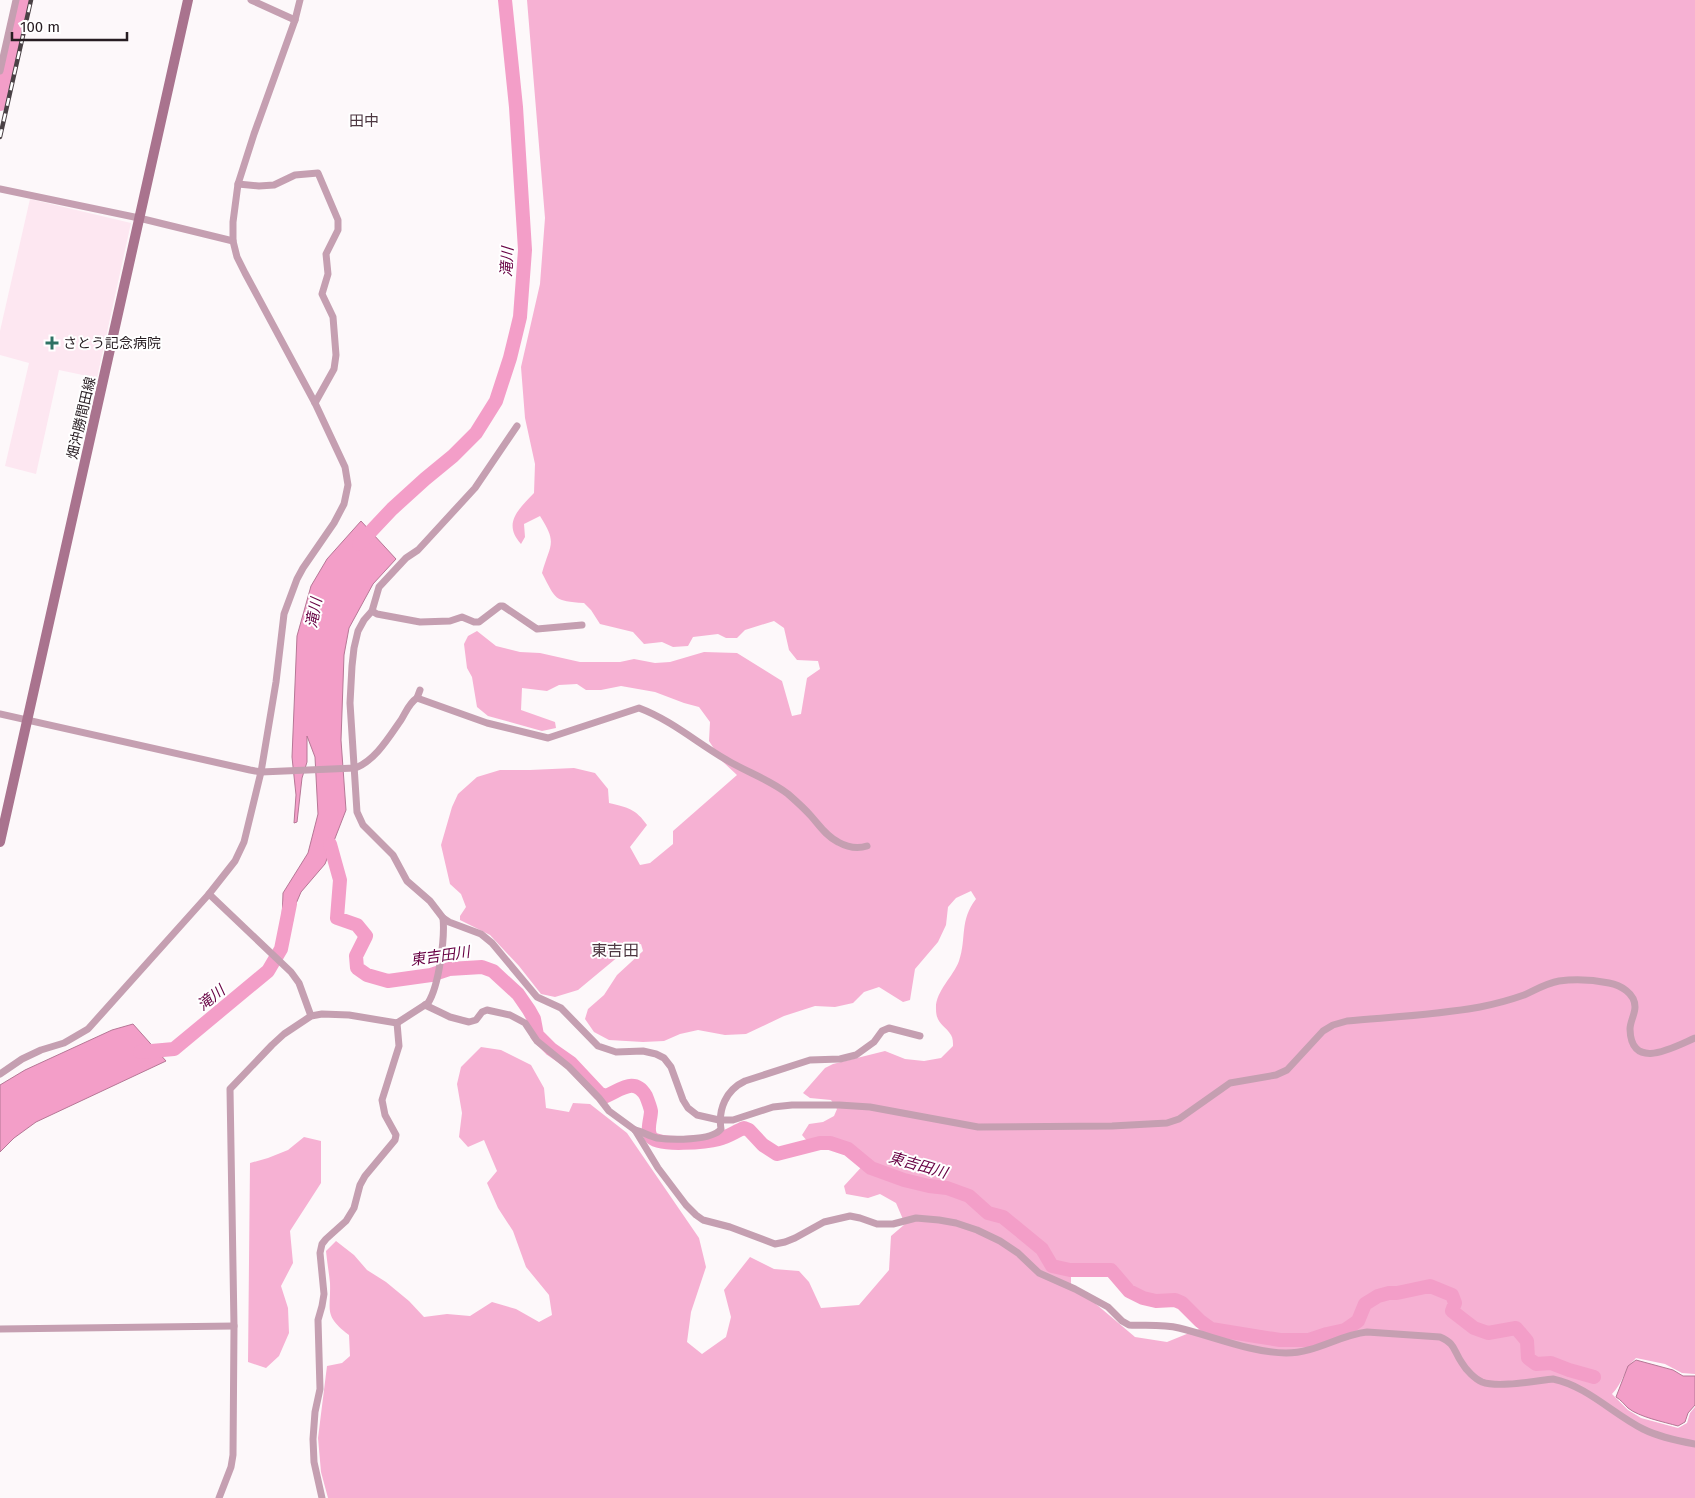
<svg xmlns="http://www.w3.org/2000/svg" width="1695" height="1498" font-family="'Fira Sans','Noto Sans JP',sans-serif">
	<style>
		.built { fill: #fde7f1 }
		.forest { fill: #f6b1d3; fill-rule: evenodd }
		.water { fill: #f39ec8; stroke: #b67796 }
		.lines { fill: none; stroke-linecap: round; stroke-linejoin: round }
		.river { stroke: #f39ec8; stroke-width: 14 }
		.minor { stroke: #c59fb1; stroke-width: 7 }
		.secondary { stroke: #a9738e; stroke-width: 10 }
		.rail-casing { stroke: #4a4145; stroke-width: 4.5 }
		.rail { stroke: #fff; stroke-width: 2.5; stroke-dasharray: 8; stroke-linecap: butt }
		.poi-dot { fill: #2e7264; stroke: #fff; stroke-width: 2 }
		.labels { text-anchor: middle; stroke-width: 4; stroke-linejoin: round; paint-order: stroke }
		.poi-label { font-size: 14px; fill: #271d22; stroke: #fff; text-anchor: start }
		.street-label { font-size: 14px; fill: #271d22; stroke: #fff }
		.neighbourhood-label { font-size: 15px; fill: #4d3741; stroke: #fff }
		.water-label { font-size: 15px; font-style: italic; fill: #670043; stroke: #fff }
		.quarter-label { font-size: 16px; fill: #4d3741; stroke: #fff }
	</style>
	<rect width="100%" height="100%" fill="#fdf8fa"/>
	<!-- built -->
	<polygon class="built" points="30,199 131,223 97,378 59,370 36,474 5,466 29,363 0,355 0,331"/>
	<!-- forest -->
	<g class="forest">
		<path d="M527 0H1695V1374L1682 1373 1665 1364 1636 1358C1624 1369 1623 1383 1612 1394L1628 1410 1641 1418 1678 1428 1687 1423 1690 1413 1695 1407V1498H328L321 1472 318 1438 327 1366 342 1363 350 1356 349 1335C323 1315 331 1311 330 1283 329 1273 327 1262 326 1251L336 1241 354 1255 367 1270 386 1282 409 1301 424 1317 447 1314 470 1316 492 1302 516 1309 539 1322 552 1315 549 1295 526 1267 513 1231 498 1208 487 1183 497 1171 484 1140 468 1147 459 1137 462 1113 457 1084 461 1067 481 1047 501 1050 531 1065 544 1088 546 1108 569 1112 573 1103 590 1104 627 1133 699 1238 706 1267 691 1312 687 1342 702 1354 726 1337 731 1317 724 1290 750 1257 774 1269 799 1271 809 1282 821 1308 859 1305 889 1270 891 1236 905 1224 896 1203 880 1194 868 1198 846 1194 844 1186 866 1162C853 1140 831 1139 808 1142L802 1135 809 1124 823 1122 834 1116 837 1109 831 1100 810 1098 803 1093 825 1068 833 1064 885 1051 905 1059 924 1061 941 1058 953 1046C953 1043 953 1038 951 1035 945 1025 936 1024 936 1009 935 992 953 977 959 961 967 938 959 921 976 899L971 891 956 898 948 907 946 925 938 942 915 969 910 1000 903 1002 879 987 864 992 853 1003 835 1007 815 1006 784 1016 746 1034 725 1035 698 1030 680 1034 664 1041 643 1042 609 1040 594 1032 585 1019 588 1009 604 995 617 975 643 951 641 944 631 946 578 990 555 997 541 994 519 966 490 935 460 920V916L466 907 461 894 450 884 441 845 452 807 458 794 477 777 500 770H530L574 768 595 773 608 789 609 803C627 807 636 809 647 825L630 847 640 865 650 863 673 844V831L737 775 722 761 709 741 710 722 699 707 684 703 655 692 621 686 601 690H586L577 684 559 685 547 691 522 688 521 710 555 722 556 728 542 731 488 716 477 707 472 677 467 668 464 644 468 636 477 631 496 646 520 652 540 653 580 662H620L634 659 655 663 670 662 704 652 737 653 782 681 792 716 801 714 807 678 820 669 818 661 797 660 789 650 784 628 774 621 745 630 737 638H726L718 634 693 637 688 646 673 647 662 642 644 644 633 632 600 624 591 610 584 603C554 601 556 600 542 573 550 544 558 544 540 516L524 524 525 537 521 544C502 523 519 509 534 493L535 464 525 418 521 367 540 284 545 218ZM1092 1266 1114 1267 1129 1283 1147 1295H1175L1204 1319 1199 1329 1167 1342 1135 1337 1090 1299 1071 1288V1273Z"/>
		<polygon points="304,1137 321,1141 321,1183 290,1231 293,1263 281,1286 288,1308 289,1333 279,1356 266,1368 248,1362 250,1163 268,1158 288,1150"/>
	</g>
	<!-- water -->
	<g class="water">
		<polygon points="361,521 396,559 373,584 349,628 344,655 341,740 346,810 325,864 301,892 295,906 292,925 282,921 283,893 308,853 318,814 315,757 307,736 307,762 302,778 297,822 294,823 296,795 292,757 297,636 311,586 327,559"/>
		<polygon points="133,1024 166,1061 36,1122 14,1138 0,1152 0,1085 25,1070 112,1030"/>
		<path d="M1636 1360 1673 1370 1683 1376H1695V1405L1688 1413 1685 1422 1678 1426C1664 1422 1639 1417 1628 1408 1624 1404 1621 1400 1616 1397L1628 1366Z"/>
	</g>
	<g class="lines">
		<!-- river -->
		<g class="river">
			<polyline points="0,104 23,0"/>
			<polyline points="359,544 392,509 425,479 453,456 476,433 496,401 510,358 520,317 525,250 516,107 505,0"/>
			<path d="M330 844 340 880 337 918 357 925 366 936 356 956 357 968 367 975 388 981 431 975 449 969 482 967 493 971 518 994 529 1010 534 1019 537 1035 551 1049 571 1063 600 1094 606 1096C622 1089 635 1077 646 1096 648 1101 650 1106 651 1111 651 1119 646 1130 651 1137 657 1147 708 1142 719 1139 728 1137 736 1131 744 1128L749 1130 763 1145 777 1154 820 1143H830L848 1149 871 1168 904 1180 929 1186 947 1188 969 1196 988 1213 1003 1217 1042 1249 1052 1266 1070 1270H1111L1129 1291 1143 1298 1156 1301 1175 1300 1182 1303 1200 1321 1211 1329 1280 1340H1309L1327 1334 1345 1330 1358 1321 1365 1304 1378 1296 1389 1293H1397L1430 1286 1452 1295 1455 1303 1452 1311 1474 1328 1488 1333 1516 1328 1527 1341 1528 1358 1536 1364 1551 1363 1569 1370 1594 1377"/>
			<polyline points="140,1052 174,1049 268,971 281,949 290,904"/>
		</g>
		<!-- minor -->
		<g class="minor">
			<polyline points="251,0 295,20"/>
			<polyline points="0,71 16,0"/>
			<polyline points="238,184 259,186 274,185 295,175 318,173 338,220 338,230 326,254 328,274 322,294 333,317 336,355 334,369 315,403"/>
			<polyline points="0,189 139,218 233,241"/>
			<polyline points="372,611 377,614 420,622 450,621 462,617 474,622 479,622 500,606 503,606 537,629 582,625"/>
			<path d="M417 698 487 723 548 738 639 708C671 720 696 742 725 759 746 772 769 779 788 794 796 801 804 808 811 816 819 825 826 836 838 842 847 847 858 849 867 846"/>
			<path d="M0 714 250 770 261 772 355 768C375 761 389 737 401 720 406 712 409 703 417 698L420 690"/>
			<polyline points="209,894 291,972 299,983 311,1016"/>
			<path d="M443 918 449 922 481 934 492 943 537 997 561 1008 598 1046 616 1052 643 1051 656 1054 664 1058 671 1067 683 1100 688 1108 697 1115 719 1120H733L773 1107 792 1105H839L870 1107 978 1127 1112 1126 1167 1123 1179 1119 1230 1083 1276 1075 1287 1070 1323 1031 1333 1025 1347 1021C1391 1017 1436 1015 1480 1007 1495 1004 1510 1000 1524 995 1535 990 1547 983 1559 981 1574 979 1594 980 1609 983 1620 985 1635 993 1635 1007 1635 1014 1630 1022 1630 1029 1631 1072 1674 1047 1695 1038"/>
			<path d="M425 1005 450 1017 469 1022 476 1020 482 1012 487 1010 510 1015 525 1023 537 1041 569 1067 599 1098 609 1111 635 1130 658 1168 686 1205 696 1215 703 1220 730 1227 775 1244 785 1242 795 1238 824 1222 850 1216 860 1218 877 1224H893L916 1218 939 1220 956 1223 977 1230 1000 1241 1018 1253 1039 1273 1075 1289 1108 1307 1122 1321 1129 1325C1145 1326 1163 1324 1179 1328 1212 1336 1253 1353 1286 1353 1316 1353 1339 1335 1367 1332L1440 1337C1456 1344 1453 1350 1462 1363 1466 1370 1475 1379 1482 1382 1498 1388 1535 1381 1553 1379 1587 1386 1613 1414 1643 1429 1659 1437 1678 1441 1695 1444"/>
			<polyline points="0,1074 22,1059 41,1050 64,1043 88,1029 209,894 235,861 244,842 261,772 276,682 284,614 297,579 303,568 334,523 344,504 348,485 345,467 315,403 245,273 237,257 233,241 233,222 238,184 254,134 295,20 300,0"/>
			<path d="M635 1130C643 1132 649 1136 657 1138 671 1140 712 1141 721 1129 718 1109 726 1090 745 1081L810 1060 840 1059 856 1055 874 1042 882 1031 889 1028 920 1036"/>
			<polyline points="0,1329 234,1326"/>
			<path d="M219 1498 231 1467 233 1455 234 1326 230 1089 272 1045 284 1034 311 1016 322 1014 349 1015 397 1023 428 1003C439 986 445 938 443 918L430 901 407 881 393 855 363 825 357 812 350 703 352 666 354 648 358 631 364 620 372 611 379 587 406 558 418 550 475 488 517 426"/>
			<polyline points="322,1498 314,1462 313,1439 315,1412 320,1389 318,1320 322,1306 324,1294 320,1253 322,1244 326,1239 346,1221 354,1208 360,1185 365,1176 395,1140 396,1135 385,1115 382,1100 399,1046 397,1023"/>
		</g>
		<!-- secondary -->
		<polyline class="secondary" points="0,842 188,0"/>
		<!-- rail casing -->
		<g class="rail-casing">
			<polyline id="rail" points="0,137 31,0"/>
		</g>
		<!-- rail -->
		<use href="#rail" class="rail"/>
	</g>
	<!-- markers -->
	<path class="poi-dot" d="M49.5 335.5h5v5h5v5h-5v5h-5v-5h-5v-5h5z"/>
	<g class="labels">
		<!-- poi labels -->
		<g class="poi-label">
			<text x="63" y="348">さとう記念病院</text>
		</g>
		<!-- street labels -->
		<g class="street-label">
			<text transform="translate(81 418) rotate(-77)" y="5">畑沖勝間田線</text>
		</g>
		<!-- neighbourhood labels -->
		<g class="neighbourhood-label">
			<text x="364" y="126">田中</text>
		</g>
		<!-- water labels -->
		<g class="water-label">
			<text transform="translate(507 262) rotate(-87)" y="5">滝川</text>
			<text transform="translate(314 613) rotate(-80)" y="5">滝川</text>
			<text transform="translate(440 956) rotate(-8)" y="5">東吉田川</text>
			<text transform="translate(211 998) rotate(-39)" y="5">滝川</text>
			<text transform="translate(918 1165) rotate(16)" y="5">東吉田川</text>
		</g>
		<!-- quarter labels -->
		<g class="quarter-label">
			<text x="615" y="956">東吉田</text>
		</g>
	</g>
	<!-- scale -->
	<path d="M12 32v8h115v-8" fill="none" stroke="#271d22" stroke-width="2.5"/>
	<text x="20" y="32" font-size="15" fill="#271d22" stroke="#ffffff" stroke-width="4" paint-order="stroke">100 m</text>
</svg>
